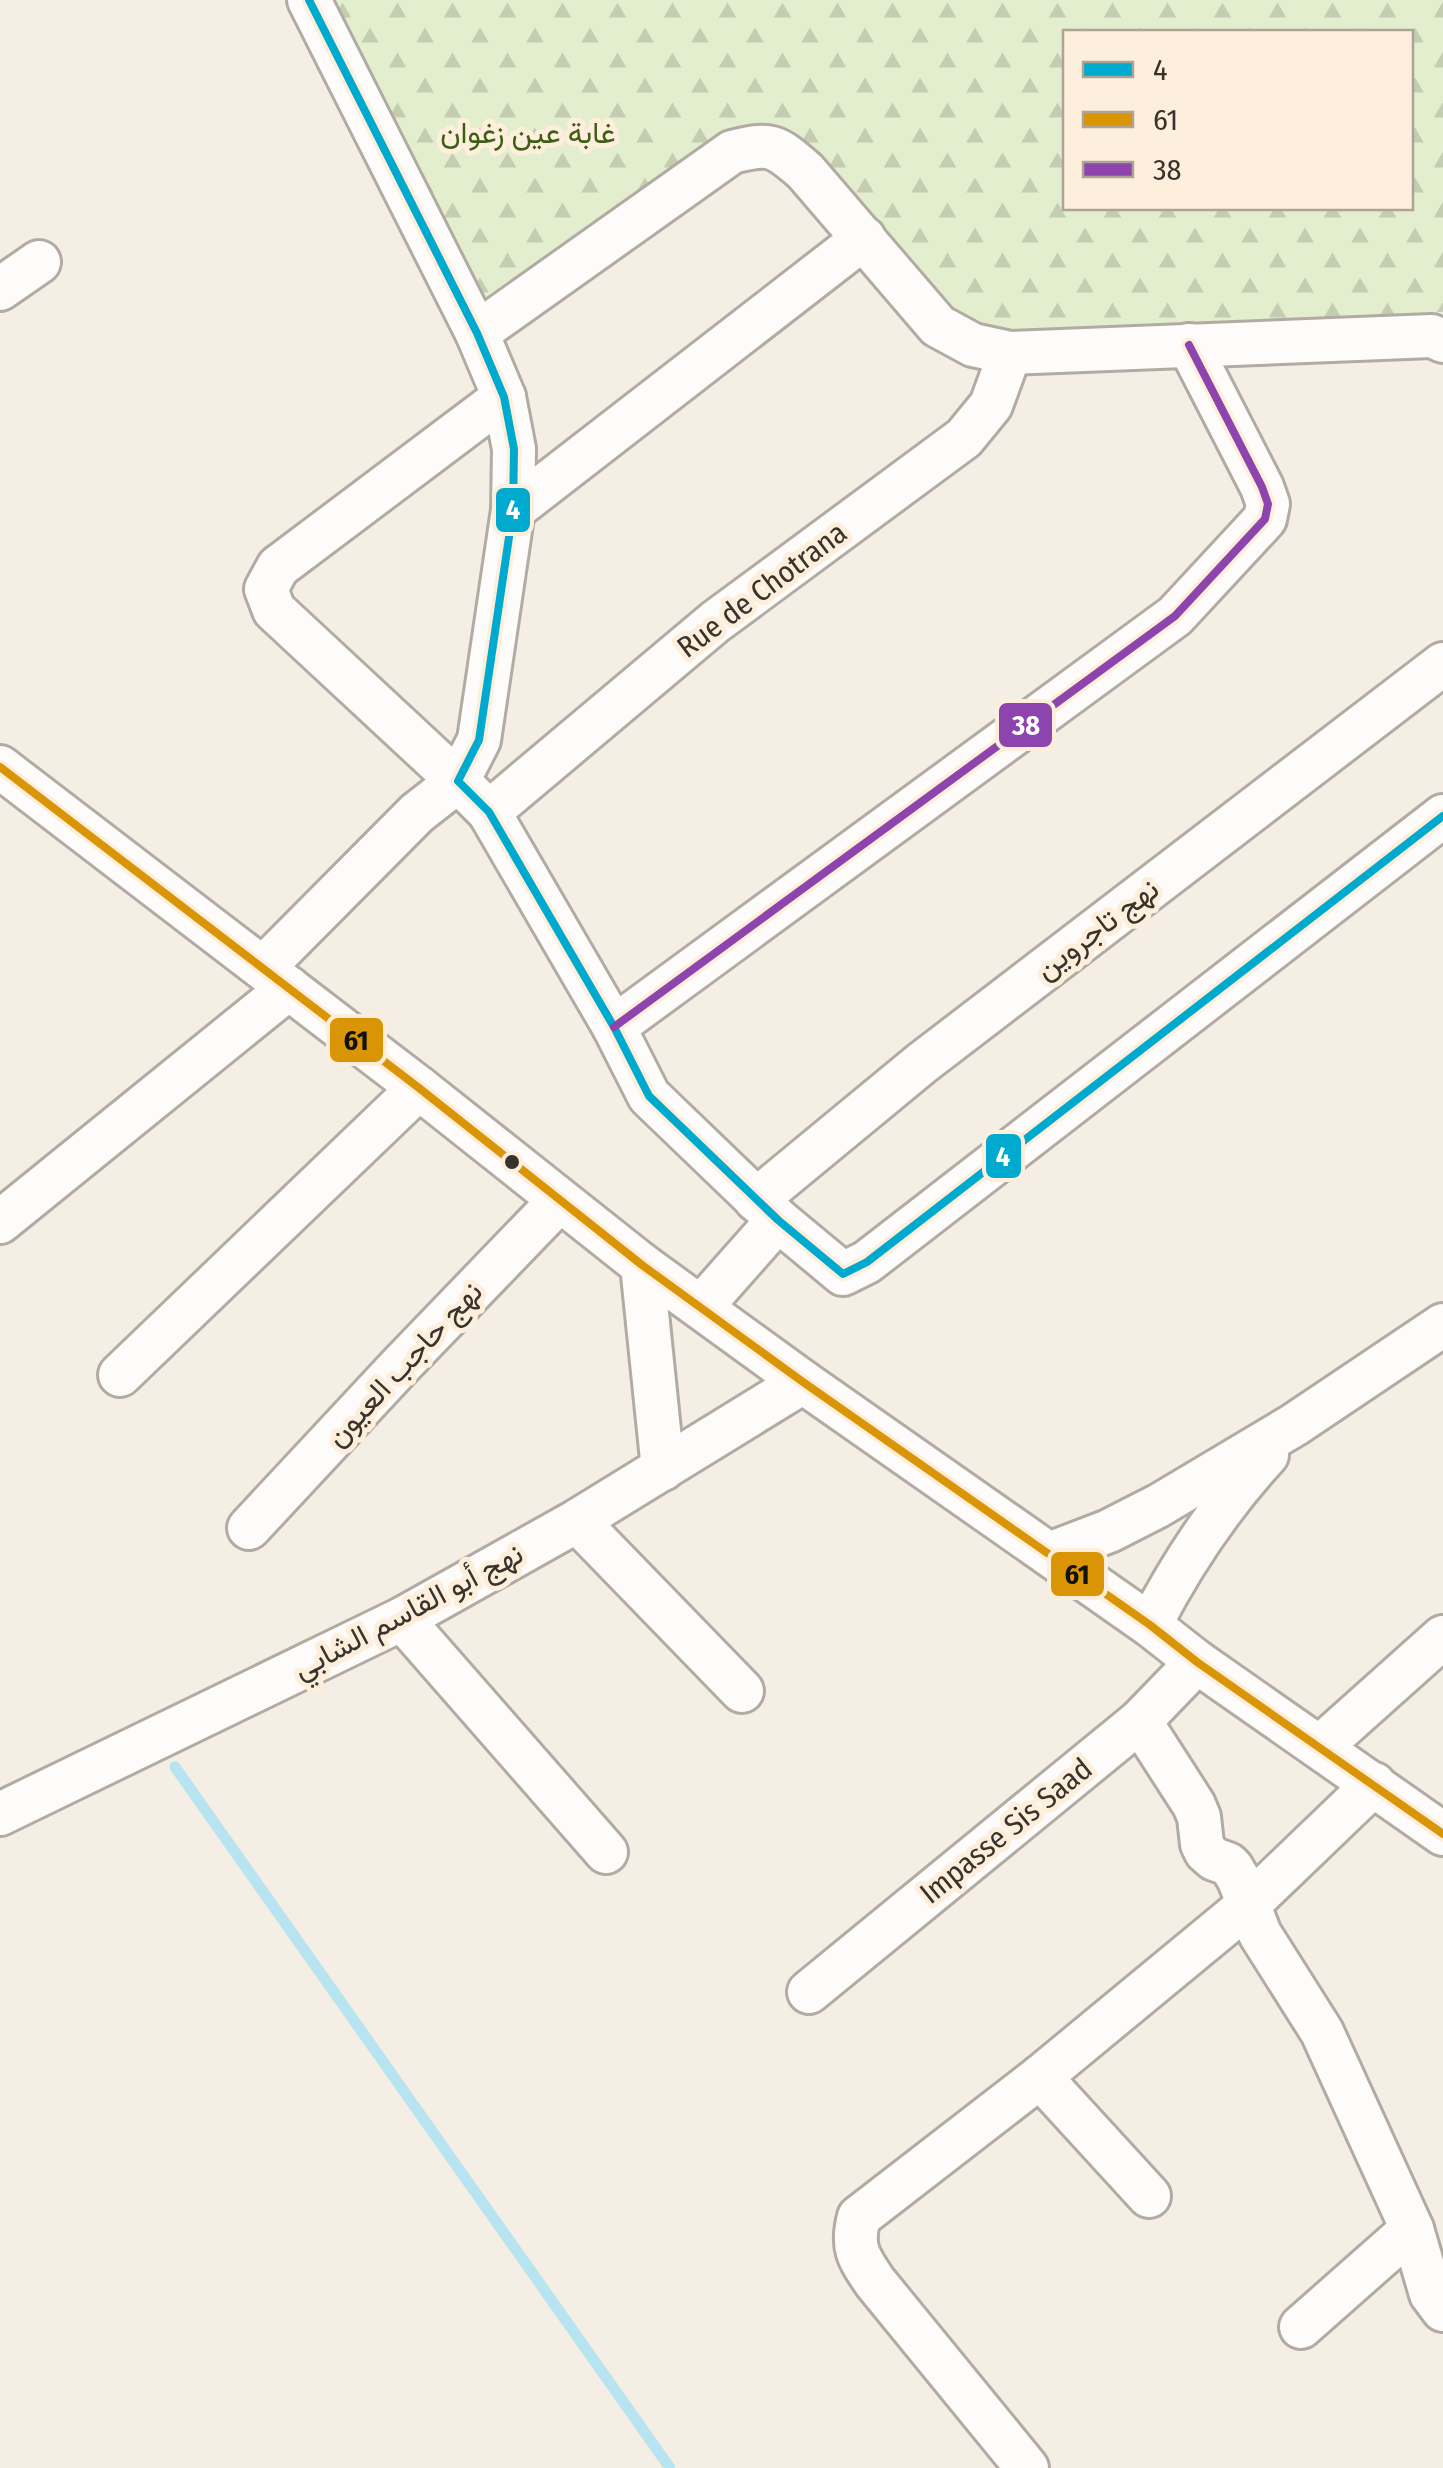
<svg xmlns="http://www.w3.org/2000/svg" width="1443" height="2468" font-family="'Fira Sans Condensed',Vazirmatn,sans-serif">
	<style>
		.forest { fill: url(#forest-firs); fill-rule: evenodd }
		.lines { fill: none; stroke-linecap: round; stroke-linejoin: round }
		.stream { stroke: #b7e4f0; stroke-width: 11 }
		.minor-casing { stroke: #b1aba3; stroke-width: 48 }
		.minor { stroke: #fefcfb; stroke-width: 42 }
		.bus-1-casing { stroke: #fdefdc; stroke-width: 15 }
		.bus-2-casing { stroke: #fdefdc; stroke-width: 15 }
		.bus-3-casing { stroke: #fdefdc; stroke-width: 15 }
		.bus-1 { stroke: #00a9ce; stroke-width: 8 }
		.bus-2 { stroke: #da9507; stroke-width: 8 }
		.bus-3 { stroke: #8e44ad; stroke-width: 8 }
		.bus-dot { fill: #38332c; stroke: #fdefdc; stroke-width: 4 }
		.labels { text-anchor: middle; stroke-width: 10; stroke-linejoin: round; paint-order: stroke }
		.park-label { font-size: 30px; fill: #3f5d16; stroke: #fdefdc }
		.street-label { font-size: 30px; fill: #38332c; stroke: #fdefdc }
		.line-badge { stroke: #fdefdc; stroke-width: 4 }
		.badge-label { font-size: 28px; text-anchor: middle; font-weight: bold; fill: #fff }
		.pale-badge-label { font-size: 28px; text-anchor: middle; font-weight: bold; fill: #111 }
	</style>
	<defs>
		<pattern id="forest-firs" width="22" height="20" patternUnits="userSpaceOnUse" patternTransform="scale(2.5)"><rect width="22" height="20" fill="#e3eece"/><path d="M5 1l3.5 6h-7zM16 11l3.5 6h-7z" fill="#c4cdb1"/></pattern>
	</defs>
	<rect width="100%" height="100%" fill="#f5eee4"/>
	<!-- forest -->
	<path class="forest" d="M310 0H1443V312L957 335 766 132 478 327ZM1066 32H1410V208H1066Z"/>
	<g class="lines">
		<!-- stream -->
		<polyline class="stream" points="175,1767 670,2468"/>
		<!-- minor casing -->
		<g class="minor-casing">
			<g id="minor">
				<polyline points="309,0 477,333 504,397 514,449 513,510 479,740 458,781 489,812 614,1027 649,1096 778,1220 843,1274 867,1262 1443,816"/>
				<polyline points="0,289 39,262"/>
				<path d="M477 333 732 152C771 142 775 145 805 171L938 326 973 345 1010 353 1432 336 1443 341"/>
				<polyline points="513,510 864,238"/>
				<polyline points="0,767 419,1088 642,1265 803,1382 1150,1625 1197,1662 1443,1834"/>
				<polyline points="489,812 715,622 964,438 991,405 1010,353"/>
				<polyline points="263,968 417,813 458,781 274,610 266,589 278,567 504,397"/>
				<polyline points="614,1027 1175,616 1265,519 1268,504 1262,487 1189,345"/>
				<polyline points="756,1200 922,1063 1443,664"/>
				<polyline points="0,1222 289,988"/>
				<polyline points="642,1265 663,1469"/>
				<polyline points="701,1307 778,1220"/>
				<polyline points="120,1375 419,1088"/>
				<polyline points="577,1521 742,1691"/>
				<polyline points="249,1528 399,1367 559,1201"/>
				<polyline points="1049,1554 1109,1531 1158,1506 1294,1425 1443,1325"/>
				<polyline points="402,1619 606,1852"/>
				<path d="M1150 1625C1182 1563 1220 1506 1267 1455"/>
				<polyline points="1140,1721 1194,1805 1199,1817 1202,1844 1206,1852 1214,1859 1228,1864 1232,1868 1239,1880 1260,1934 1322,2032 1412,2229 1431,2294 1443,2310"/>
				<polyline points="1320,1747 1443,1637"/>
				<polyline points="0,1814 402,1619 577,1521 803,1382"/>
				<polyline points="809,1992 1140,1721 1197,1662"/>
				<polyline points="1040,2077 1149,2196"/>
				<polyline points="1301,2327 1412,2229"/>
				<path d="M1027 2468 875 2282C858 2257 851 2247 859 2217L1040 2077 1247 1906 1374 1784"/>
			</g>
		</g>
		<!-- minor -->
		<use href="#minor" class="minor"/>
		<!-- bus-1 casing -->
		<g class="bus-1-casing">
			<polyline id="bus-1" points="309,0 477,333 504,397 514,449 513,510 479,740 458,781 489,812 614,1027 649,1096 778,1220 843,1274 867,1262 1443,816"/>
		</g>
		<!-- bus-2 casing -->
		<g class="bus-2-casing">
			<polyline id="bus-2" points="0,767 419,1088 642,1265 803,1382 1150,1625 1197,1662 1443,1834"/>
		</g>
		<!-- bus-3 casing -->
		<g class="bus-3-casing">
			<polyline id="bus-3" points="614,1027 1175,616 1265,519 1268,504 1262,487 1189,345"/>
		</g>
		<!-- bus-1 -->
		<use href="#bus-1" class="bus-1"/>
		<!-- bus-2 -->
		<use href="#bus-2" class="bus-2"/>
		<!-- bus-3 -->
		<use href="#bus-3" class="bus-3"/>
	</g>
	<!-- markers -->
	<circle class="bus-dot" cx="512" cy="1162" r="9"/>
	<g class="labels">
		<!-- park labels -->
		<g class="park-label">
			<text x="528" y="143">غابة عين زغوان</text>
		</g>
		<!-- street labels -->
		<g class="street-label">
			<text transform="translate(762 590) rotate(-37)" y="10">Rue de Chotrana</text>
			<text transform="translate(1097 929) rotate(-37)" y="10">نهج تاجروين</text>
			<text transform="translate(404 1364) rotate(-47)" y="10">نهج حاجب العيون</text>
			<text transform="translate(408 1611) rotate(-28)" y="10">نهج أبو القاسم الشابي</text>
			<text transform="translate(1006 1831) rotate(-39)" y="10">Impasse Sis Saad</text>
		</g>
	</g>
	<g class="line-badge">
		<rect x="494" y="486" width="38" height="48" rx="10" fill="#00a9ce"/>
		<rect x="997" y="701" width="57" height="48" rx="10" fill="#8e44ad"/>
		<rect x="328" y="1016" width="57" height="48" rx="10" fill="#da9507"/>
		<rect x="984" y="1132" width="39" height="48" rx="10" fill="#00a9ce"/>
		<rect x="1049" y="1550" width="57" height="48" rx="10" fill="#da9507"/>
	</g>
	<g class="badge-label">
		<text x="513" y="519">4</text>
		<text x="1026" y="735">38</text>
		<text x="1003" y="1166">4</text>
	</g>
	<g class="pale-badge-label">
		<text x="356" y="1050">61</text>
		<text x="1077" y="1584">61</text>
	</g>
	<!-- legend -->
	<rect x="1063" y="30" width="350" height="180" fill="#fdefdc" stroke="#aea496" stroke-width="2.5"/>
	<rect x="1083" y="62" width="50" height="15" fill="#00a9ce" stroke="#aea496" stroke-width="2.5"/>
	<text x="1153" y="80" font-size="30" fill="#38332c">4</text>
	<rect x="1083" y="112" width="50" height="15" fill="#da9507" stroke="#aea496" stroke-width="2.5"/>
	<text x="1153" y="130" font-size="30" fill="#38332c">61</text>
	<rect x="1083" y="162" width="50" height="15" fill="#8e44ad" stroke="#aea496" stroke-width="2.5"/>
	<text x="1153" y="180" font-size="30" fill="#38332c">38</text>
</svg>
